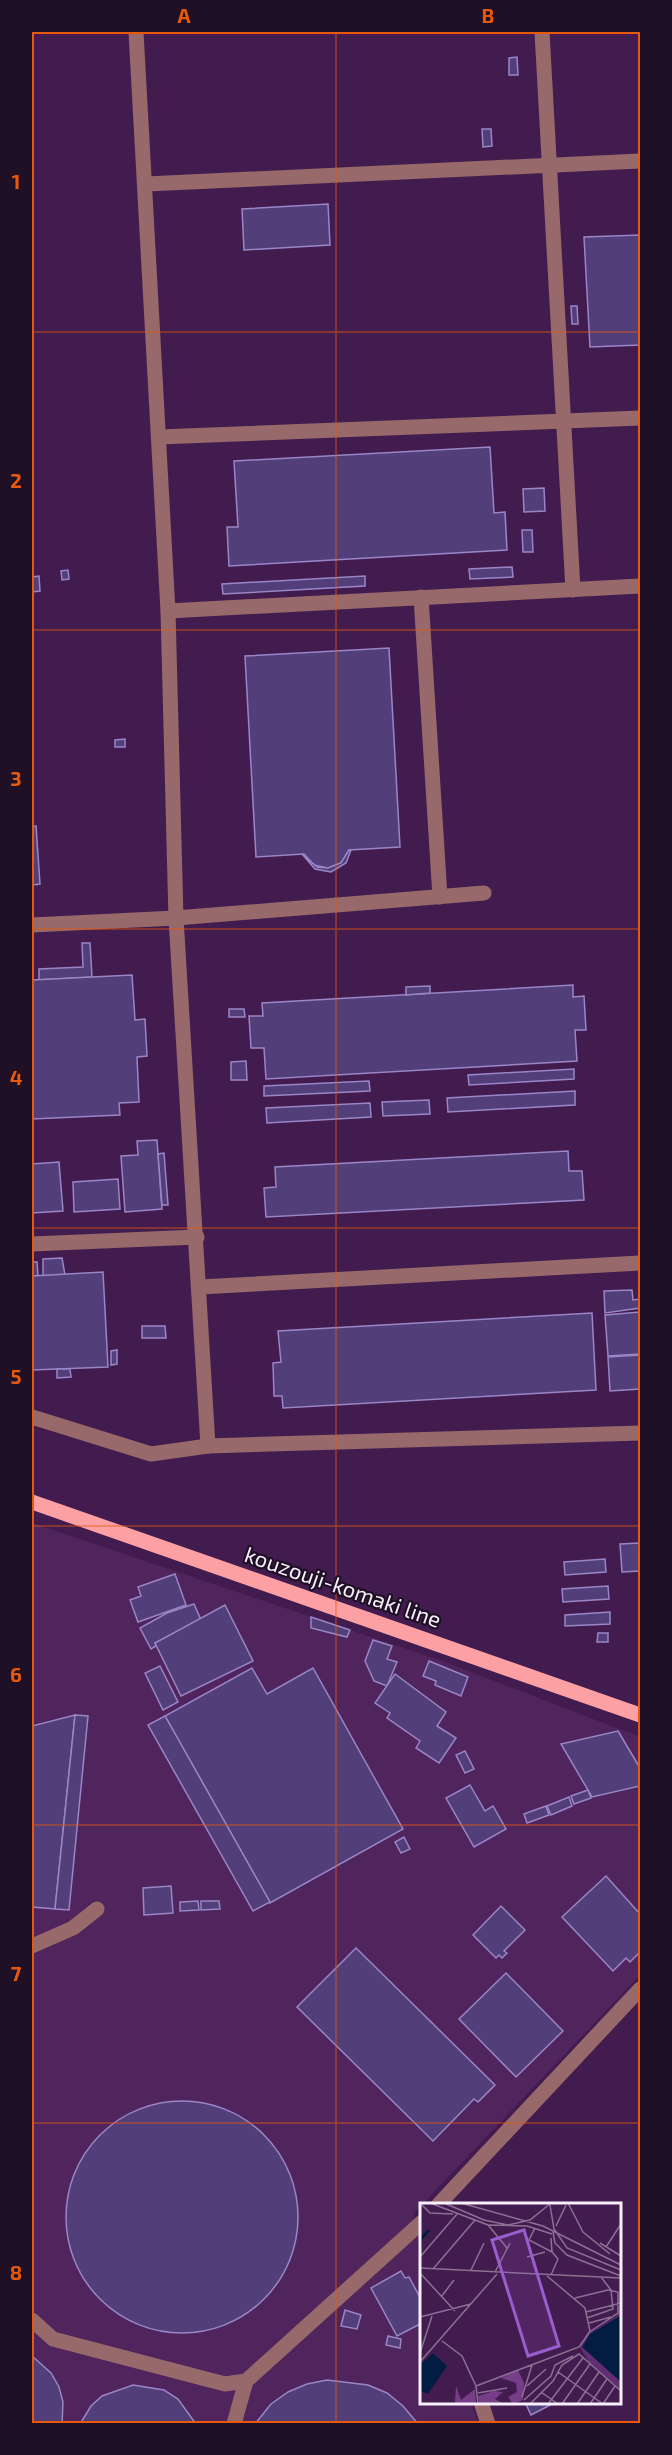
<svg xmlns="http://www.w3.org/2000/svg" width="672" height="2455" font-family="'Exo 2',sans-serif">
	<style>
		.built { fill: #50255d }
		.building { fill: #523e79; stroke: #9a86c7; stroke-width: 1.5 }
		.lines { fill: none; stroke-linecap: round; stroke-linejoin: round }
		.minor { stroke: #97696a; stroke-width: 15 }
		.major { stroke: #fda0a4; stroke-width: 15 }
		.grid { fill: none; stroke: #e8590c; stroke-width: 1.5; stroke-opacity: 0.55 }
		.labels { text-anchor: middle; stroke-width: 4.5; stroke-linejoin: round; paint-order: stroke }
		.street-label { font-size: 22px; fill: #f8effc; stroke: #201026 }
		.inset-river { fill: none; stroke: #031d42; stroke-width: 3 }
		.inset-road { fill: none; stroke: #8b7094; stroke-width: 1.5 }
		.view { fill: #9a5dce; fill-opacity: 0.15; stroke: #9a5dce; stroke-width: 3 }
		.inset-edge { fill: none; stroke: #f8effc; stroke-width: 3 }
		.neatline { fill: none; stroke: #e8590c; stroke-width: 2 }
		.grid-label { font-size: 20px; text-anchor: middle; font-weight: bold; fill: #e8590c }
	</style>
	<rect width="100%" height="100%" fill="#431c4f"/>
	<!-- built -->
	<polygon class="built" points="32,1523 448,1663 640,1737 640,1975 413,2214 422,2241 422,2402 471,2403 478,2423 32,2424"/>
	<!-- building -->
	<g class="building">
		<polygon points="517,57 518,75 509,75 509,58"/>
		<polygon points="482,129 491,129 492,146 483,147"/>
		<polygon points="328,204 330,245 244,250 242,209"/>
		<polygon points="640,235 640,345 590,347 584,237"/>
		<polygon points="571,306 577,306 578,324 572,324"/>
		<polygon points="490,447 494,513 505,512 507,550 229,566 227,527 238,527 234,461"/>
		<polygon points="544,488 545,511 524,512 523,489"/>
		<polygon points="522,530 532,530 533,552 523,552"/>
		<polygon points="512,567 513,577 470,579 469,569"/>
		<polygon points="68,570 69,579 62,580 61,571"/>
		<polygon points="39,576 40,591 32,592 32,577"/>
		<polygon points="365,576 365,586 223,594 222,584"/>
		<polygon points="389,648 400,847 349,850 341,863 328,868 314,865 304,854 256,857 245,656"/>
		<polygon points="125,739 125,747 115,747 115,740"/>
		<polygon points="36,826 40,884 32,885 32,827"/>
		<polygon points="349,850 351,850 346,863 331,872 315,869 302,854 317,867 328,868 341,863"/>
		<polygon points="82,943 90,943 92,977 39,980 39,969 83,967"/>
		<polygon points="132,975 135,1020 145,1019 147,1056 137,1057 139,1102 119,1103 120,1115 32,1119 32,980"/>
		<polygon points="573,985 573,997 584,996 586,1030 575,1030 577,1061 266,1079 264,1048 251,1048 249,1016 263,1016 262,1003"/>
		<polygon points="430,986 430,993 406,995 406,987"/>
		<polygon points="229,1009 244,1009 245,1017 229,1017"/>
		<polygon points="246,1061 247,1080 231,1080 231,1062"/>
		<polygon points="574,1069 574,1079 469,1085 468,1075"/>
		<polygon points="369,1081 370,1091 264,1096 264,1086"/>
		<polygon points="575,1091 575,1105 448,1112 447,1098"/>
		<polygon points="429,1100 430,1114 383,1116 382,1102"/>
		<polygon points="370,1103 371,1117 267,1123 266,1108"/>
		<polygon points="157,1140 162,1209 125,1212 121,1156 138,1155 137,1141"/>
		<polygon points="568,1151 569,1171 582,1171 584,1200 266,1217 264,1188 276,1187 275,1167"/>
		<polygon points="164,1153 168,1205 162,1205 158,1154"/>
		<polygon points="59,1162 63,1211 32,1213 32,1164"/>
		<polygon points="118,1179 120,1209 74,1212 73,1182"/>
		<polygon points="62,1258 65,1275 43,1276 43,1259"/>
		<polygon points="32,1262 37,1262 38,1276 32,1276"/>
		<polygon points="103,1272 108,1367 32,1370 32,1276"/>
		<polygon points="632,1290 633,1300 640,1299 640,1308 605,1313 604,1291"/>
		<polygon points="640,1312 640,1354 608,1356 605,1315"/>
		<polygon points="592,1313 596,1390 283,1408 282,1396 274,1396 273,1363 281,1362 278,1331"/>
		<polygon points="142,1326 165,1326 166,1338 142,1338"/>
		<polygon points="117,1350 117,1364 111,1365 111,1351"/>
		<polygon points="640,1355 640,1389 610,1391 608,1357"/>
		<polygon points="57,1369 70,1369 71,1377 57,1378"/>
		<polygon points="640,1543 640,1571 622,1572 620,1544"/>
		<polygon points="605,1559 606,1572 565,1575 564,1562"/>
		<polygon points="175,1574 186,1605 138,1622 130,1600 141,1596 138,1587"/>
		<polygon points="608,1586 609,1599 563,1602 562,1589"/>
		<polygon points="194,1604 201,1620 155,1643 156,1646 151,1649 140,1628 167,1613"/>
		<polygon points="225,1605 253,1661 181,1696 155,1643"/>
		<polygon points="610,1612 610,1624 565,1626 565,1615"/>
		<polygon points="311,1617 350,1630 347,1637 311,1628"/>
		<polygon points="598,1633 608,1633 608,1642 597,1642"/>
		<polygon points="373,1640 392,1646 387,1659 397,1662 387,1686 374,1681 365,1661"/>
		<polygon points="429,1661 468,1677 461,1696 435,1685 436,1681 423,1676"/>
		<polygon points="160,1666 178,1702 163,1710 145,1673"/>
		<polygon points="252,1668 267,1694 313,1668 403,1829 270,1903 165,1716"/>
		<polygon points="395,1674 446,1712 437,1726 456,1738 439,1763 416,1748 420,1741 387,1718 390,1713 375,1703"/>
		<polygon points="75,1715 55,1909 32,1907 32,1726"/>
		<polygon points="75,1715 88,1716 69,1910 55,1909"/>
		<polygon points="165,1716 270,1902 253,1911 148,1725"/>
		<polygon points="618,1731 640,1768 640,1786 592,1797 561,1744"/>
		<polygon points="465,1751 474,1769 465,1773 456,1755"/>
		<polygon points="470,1785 485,1811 493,1806 506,1829 474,1847 446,1798"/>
		<polygon points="588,1790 591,1798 574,1804 571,1796"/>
		<polygon points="569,1797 572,1806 551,1815 547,1806"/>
		<polygon points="546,1806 549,1815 527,1823 524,1814"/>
		<polygon points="404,1837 410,1849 401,1853 395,1842"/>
		<polygon points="606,1876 640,1914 640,1952 630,1962 626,1958 613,1971 562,1917"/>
		<polygon points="171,1886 173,1913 144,1915 143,1888"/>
		<polygon points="198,1901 199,1910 180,1911 180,1902"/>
		<polygon points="201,1901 219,1901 220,1909 201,1910"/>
		<polygon points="501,1906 525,1930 504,1951 507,1953 502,1958 499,1955 496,1958 473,1935"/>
		<polygon points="356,1948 495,2085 478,2102 474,2099 433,2141 297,2007"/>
		<polygon points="506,1973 563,2031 516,2077 459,2019"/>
		<circle cx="182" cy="2217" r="116"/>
		<polygon points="401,2271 405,2278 409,2277 422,2301 422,2323 397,2336 371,2288"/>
		<polygon points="345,2310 361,2315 357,2329 341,2326"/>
		<polygon points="388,2336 401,2339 400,2348 386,2345"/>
		<polygon points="32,2356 51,2373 59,2387 63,2402 62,2424 32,2424"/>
		<polygon points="327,2380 368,2385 387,2393 403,2406 418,2424 255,2424 271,2404 288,2392 307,2384"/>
		<polygon points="133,2385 164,2390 178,2399 196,2424 80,2424 91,2406 102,2396"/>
		<polygon points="525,2402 556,2402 531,2415"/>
	</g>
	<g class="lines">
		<!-- minor -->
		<g class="minor">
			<polyline points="136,32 168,611 176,918 208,1446"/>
			<polyline points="542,32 573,590"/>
			<polyline points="146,184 640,161"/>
			<polyline points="159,437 640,418"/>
			<polyline points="421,597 440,897"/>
			<polyline points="168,611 640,586"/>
			<polyline points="32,925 176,918 484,893"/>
			<polyline points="32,1244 197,1237"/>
			<polyline points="200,1287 640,1263"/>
			<polyline points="32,1417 151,1454 208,1446 640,1433"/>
			<polyline points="32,1946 73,1928 97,1909"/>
			<polyline points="439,2204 640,1989"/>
			<polyline points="32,2320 53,2339 225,2384 246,2381 422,2222"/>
			<polyline points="481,2402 488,2424"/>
			<polyline points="234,2424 246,2381"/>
		</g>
		<!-- major -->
		<polyline class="major" points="32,1502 640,1715"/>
	</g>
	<!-- grid -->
	<path class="grid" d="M336 32V2424M32 332H640M32 630H640M32 929H640M32 1228H640M32 1526H640M32 1825H640M32 2123H640"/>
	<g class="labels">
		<!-- street labels -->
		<g class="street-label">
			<text transform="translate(343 1587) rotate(19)" y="8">kouzouji-komaki line</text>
		</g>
	</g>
	<!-- overview -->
	<g transform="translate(420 2203)">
		<rect width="201" height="201" fill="#431c4f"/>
		<path d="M201 103V187L169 159 160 144 167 132 197 113Z" fill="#622d73"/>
		<path d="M98 167 104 180 103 197 93 201 88 194 97 189 96 180 81 175ZM36 183 41 197 55 186 56 201 35 200ZM74 188 83 189 75 196 84 201H59L58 193Z" fill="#773e88"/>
		<path d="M201 112V179L162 144 170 131ZM13 150 27 163 8 191 0 188V162Z" fill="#031d42"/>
		<path class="inset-river" d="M0 45 1 36 9 27"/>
		<path class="inset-road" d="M0 0 10 10 33 11M10 0 68 22 87 45M24 0 64 17 88 22 110 17 131 0M41 0 123 23 201 62M61 0H93M148 0 163 29 190 51M130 2 134 26 147 45 201 67M69 22 107 23 132 31M136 23 146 2M115 25 109 37 132 49M133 29 135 40 147 52 201 73M180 40 201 53M186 44 201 21M0 54 37 11M107 54 125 49M0 65 201 75M13 66 55 17M51 67 64 40M75 69 90 40M0 70 35 108M131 72 138 56 132 49 131 35M21 94 34 77M155 95 188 87 198 89V110L168 130M166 109 201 100M0 114 51 101M167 115 193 106 191 87 181 74M169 120 191 114M22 138 42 153 56 183 58 201M0 150 12 113M0 159 77 71M138 169 183 201M56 183 159 144 164 137 170 128 165 105 127 73M107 183 126 166M121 189 138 201M58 190 87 185M102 194 112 162M104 197 131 173 135 162 153 153M110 201 133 178 142 162 159 151 201 188M128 201 163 155M142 201 170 161M157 201 179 169M170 201 187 176M183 201 195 183"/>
		<path class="view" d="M104 27 139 143 108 153 72 37Z"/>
		<rect width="201" height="201" class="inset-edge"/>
	</g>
	<!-- border -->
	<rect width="672" height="2455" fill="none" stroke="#201026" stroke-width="66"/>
	<rect x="33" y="33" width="606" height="2389" class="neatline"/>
	<g class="grid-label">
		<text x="184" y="23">A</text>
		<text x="488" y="23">B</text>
		<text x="16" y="189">1</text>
		<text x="16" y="488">2</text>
		<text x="16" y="786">3</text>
		<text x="16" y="1085">4</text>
		<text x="16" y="1384">5</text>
		<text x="16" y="1682">6</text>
		<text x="16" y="1981">7</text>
		<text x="16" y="2280">8</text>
	</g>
</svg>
